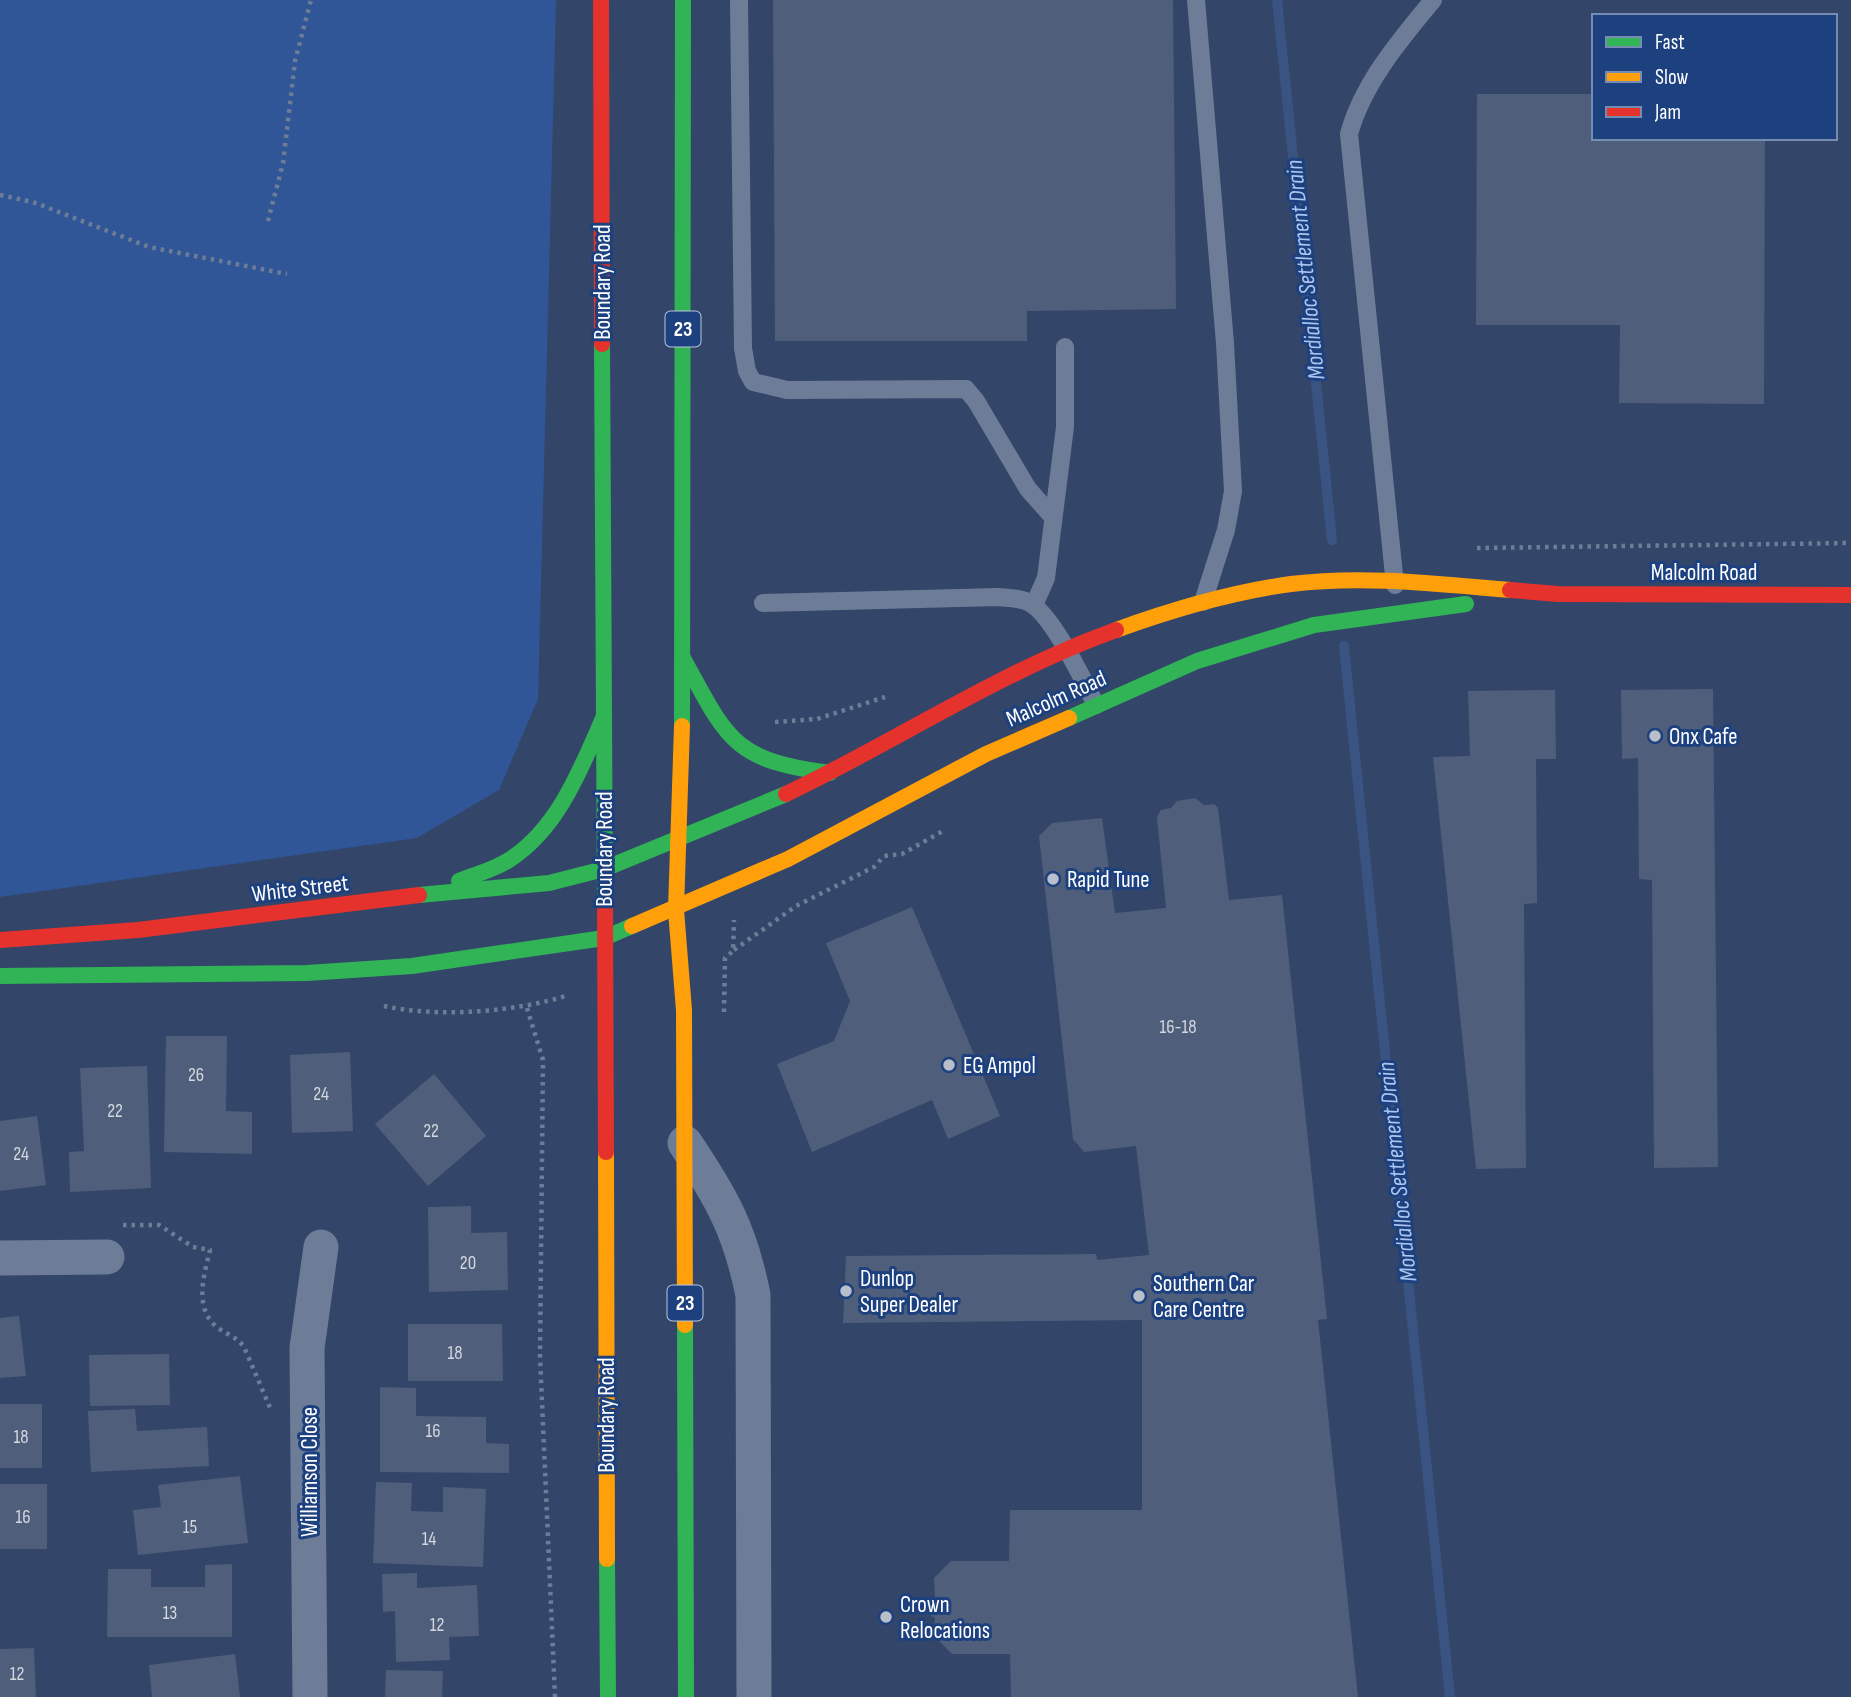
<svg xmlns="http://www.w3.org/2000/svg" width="1851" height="1697" font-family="'Sofia Sans Condensed',sans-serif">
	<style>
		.green { fill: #305697 }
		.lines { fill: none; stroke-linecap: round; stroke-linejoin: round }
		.stream { stroke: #3a5482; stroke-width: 10 }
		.building { fill: #4f5e7a }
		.path { stroke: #6e7d97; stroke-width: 4.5; stroke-dasharray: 3.5 5; stroke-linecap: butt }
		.lane { stroke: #6e7d97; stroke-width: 18 }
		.street { stroke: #6e7d97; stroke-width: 35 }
		.fast { stroke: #30b455; stroke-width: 16 }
		.slow { stroke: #ff9f0a; stroke-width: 16 }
		.jam { stroke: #e5322d; stroke-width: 16 }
		.poi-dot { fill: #b8beca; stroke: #1d407f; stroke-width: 2.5 }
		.labels { text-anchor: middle; stroke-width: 6; stroke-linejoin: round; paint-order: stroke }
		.number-label { font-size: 19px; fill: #d3d7de }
		.shield { fill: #1d407f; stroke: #bbc6d9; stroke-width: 2 }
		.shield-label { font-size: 21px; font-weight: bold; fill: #fff }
		.street-label { font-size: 23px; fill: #fff; stroke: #1d407f }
		.poi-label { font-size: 23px; fill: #fff; stroke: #1d407f; text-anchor: start }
		.water-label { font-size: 24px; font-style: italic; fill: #abc6f1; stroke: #1d407f }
	</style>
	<rect width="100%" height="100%" fill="#334669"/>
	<!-- green -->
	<polygon class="green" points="0,0 556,0 538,699 499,790 417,838 0,897"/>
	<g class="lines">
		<!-- stream -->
		<g class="stream">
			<polyline points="1277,0 1332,540"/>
			<polyline points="1344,646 1450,1697"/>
		</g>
	</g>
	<!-- building -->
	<g class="building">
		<polygon points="773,0 1173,0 1176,309 1027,311 1027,341 775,341"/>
		<polygon points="1477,94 1594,94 1594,138 1765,138 1764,404 1619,403 1620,325 1476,325"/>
		<polygon points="1713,689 1718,1167 1654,1168 1652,880 1639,879 1638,758 1622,759 1621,690"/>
		<polygon points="1555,690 1556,759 1536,759 1537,903 1524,904 1526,1168 1476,1169 1433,757 1470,756 1468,691"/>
		<polygon points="1195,798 1204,805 1214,804 1218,808 1229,900 1282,895 1327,1319 1318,1320 1358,1697 1011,1697 1010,1654 952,1654 934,1636 935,1618 923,1611 924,1604 929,1598 935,1597 934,1578 951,1561 1009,1561 1010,1510 1142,1510 1142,1320 843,1323 846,1256 1096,1254 1097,1260 1149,1255 1136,1146 1084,1152 1073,1139 1039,836 1052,823 1102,818 1115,913 1166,908 1157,817 1161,810 1171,808 1177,801"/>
		<polygon points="912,907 1000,1116 948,1139 932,1100 812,1152 777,1064 834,1041 850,1001 826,943"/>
		<polygon points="166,1036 227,1036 226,1111 252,1112 252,1154 164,1152"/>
		<polygon points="350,1052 353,1131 292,1133 290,1055"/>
		<polygon points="147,1066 151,1188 70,1192 69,1152 84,1151 80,1068"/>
		<polygon points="434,1074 486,1136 428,1186 375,1124"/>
		<polygon points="37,1116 46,1185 0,1191 0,1121"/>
		<polygon points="471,1206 471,1233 507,1232 508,1290 429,1292 428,1207"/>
		<polygon points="19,1316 26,1376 0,1378 0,1318"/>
		<polygon points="408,1324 502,1324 503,1381 408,1381"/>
		<polygon points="169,1354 170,1405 90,1406 89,1355"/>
		<polygon points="380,1387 416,1388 416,1416 486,1417 486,1443 509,1444 509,1473 380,1472"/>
		<rect x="0" y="1404" width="42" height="64"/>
		<polygon points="135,1409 137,1431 207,1427 209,1466 91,1472 88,1411"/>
		<polygon points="240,1476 248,1543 138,1555 133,1510 161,1507 158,1485"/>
		<polygon points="376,1482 412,1483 411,1511 443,1512 443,1487 486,1489 483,1567 373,1563"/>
		<rect x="0" y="1484" width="47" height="65"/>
		<polygon points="232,1564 232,1637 107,1637 108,1569 151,1569 151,1587 205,1587 205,1565"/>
		<polygon points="417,1573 417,1588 477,1585 479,1636 449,1637 450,1660 396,1662 395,1611 383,1612 382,1574"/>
		<polygon points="34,1648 36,1697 0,1697 0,1649"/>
		<polygon points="235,1654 240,1697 152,1697 149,1665"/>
		<polygon points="386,1670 443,1671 442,1697 385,1697"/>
	</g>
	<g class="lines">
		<!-- path -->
		<g class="path">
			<polyline points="0,195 33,202 149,247 287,274"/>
			<polyline points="268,221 283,163 295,61 311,0"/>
			<polyline points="1477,548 1851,543"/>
			<polyline points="775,722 817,719 885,697"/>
			<polyline points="734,950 796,906 874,867 884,856 902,854 943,831"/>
			<path d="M384 1006C439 1018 515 1012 569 995"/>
			<polyline points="527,1008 543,1060 540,1356 555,1697"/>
			<polyline points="724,1012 725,958 733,951 734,920"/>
			<path d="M123 1225H159L193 1247 210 1250C204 1275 193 1309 218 1328 228 1335 237 1337 244 1347L271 1410"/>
		</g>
		<!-- lane -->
		<g class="lane">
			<polyline points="739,0 743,348 747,371 753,382 787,390 966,389 976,401 1028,489 1052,516"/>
			<polyline points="1196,0 1225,343 1233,491 1226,530 1203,602"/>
			<path d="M1395 585 1349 134C1363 83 1400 40 1433 0"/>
			<path d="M763 603 998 597C1009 598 1021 598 1030 603 1053 616 1083 680 1096 705"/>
			<polyline points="1034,605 1046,578 1065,427 1065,347"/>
		</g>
		<!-- street -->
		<g class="street">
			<path d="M685 1143C722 1198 740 1230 753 1295L754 1697"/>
			<polyline points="0,1258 107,1257"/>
			<polyline points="310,1697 307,1348 321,1247"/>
		</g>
		<!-- fast -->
		<g class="fast">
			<polyline points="602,344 605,902"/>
			<path d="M683 658C728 740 732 760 830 773"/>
			<polyline points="1069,718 1197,661 1314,625 1466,604"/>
			<polyline points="682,726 683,0"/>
			<path d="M459 881C476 874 494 870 509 860 559 828 581 768 604 716"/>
			<polyline points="419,895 549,883 604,869 786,794"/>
			<polyline points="0,976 307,973 412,966 604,938 632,926"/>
			<polyline points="685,1325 686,1697"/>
			<polyline points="607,1559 608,1697"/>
		</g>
		<!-- slow -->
		<g class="slow">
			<path d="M1116 630C1171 610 1232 592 1291 584 1364 575 1438 584 1510 590"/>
			<polyline points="682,726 676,910 684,1010 685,1325"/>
			<polyline points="632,926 788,859 986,754 1069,718"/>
			<polyline points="606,1152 607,1559"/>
		</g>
		<!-- jam -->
		<g class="jam">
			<polyline points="601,0 602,344"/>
			<polyline points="1510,590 1558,594 1851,595"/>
			<path d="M786 794C897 741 999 672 1116 630"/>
			<polyline points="605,902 606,1152"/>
			<polyline points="0,940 138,930 419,895"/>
		</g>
	</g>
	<!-- markers -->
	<g class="poi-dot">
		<circle cx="1655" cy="736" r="7"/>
		<circle cx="1053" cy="879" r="7"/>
		<circle cx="949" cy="1065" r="7"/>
		<circle cx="846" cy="1291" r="7"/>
		<circle cx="1139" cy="1296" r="7"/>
		<circle cx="886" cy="1617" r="7"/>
	</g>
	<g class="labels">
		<!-- number labels -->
		<g class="number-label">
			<text x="1178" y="1033">16-18</text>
			<text x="196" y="1081">26</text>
			<text x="321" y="1100">24</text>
			<text x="115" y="1117">22</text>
			<text x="431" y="1137">22</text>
			<text x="21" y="1160">24</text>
			<text x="468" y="1269">20</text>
			<text x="455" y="1359">18</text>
			<text x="433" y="1437">16</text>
			<text x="21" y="1443">18</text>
			<text x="23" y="1523">16</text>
			<text x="190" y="1533">15</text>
			<text x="429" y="1545">14</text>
			<text x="170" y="1619">13</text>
			<text x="437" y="1631">12</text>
			<text x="17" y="1680">12</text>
		</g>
		<!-- shield labels -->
		<g class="shield">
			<rect x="665.5" y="311.5" width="35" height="35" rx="5"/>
			<rect x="667.5" y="1285.5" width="35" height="35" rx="5"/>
		</g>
		<g class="shield-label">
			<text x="683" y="336">23</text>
			<text x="685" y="1310">23</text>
		</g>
		<!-- street labels -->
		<g class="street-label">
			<text transform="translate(602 282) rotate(-90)" y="8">Boundary Road</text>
			<text x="1704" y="580">Malcolm Road</text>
			<text transform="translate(1056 698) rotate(-24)" y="8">Malcolm Road</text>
			<text transform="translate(604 849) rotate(-90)" y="8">Boundary Road</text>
			<text transform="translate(300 888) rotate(-7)" y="8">White Street</text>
			<text transform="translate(606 1415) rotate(-90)" y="8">Boundary Road</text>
			<text transform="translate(309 1472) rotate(-90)" y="8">Williamson Close</text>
		</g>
		<!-- poi labels -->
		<g class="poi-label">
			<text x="1669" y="744">Onx Cafe</text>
			<text x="1067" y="887">Rapid Tune</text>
			<text x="963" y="1073">EG Ampol</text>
			<text x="860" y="1286">Dunlop<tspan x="860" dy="26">Super Dealer</tspan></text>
			<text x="1153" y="1291">Southern Car<tspan x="1153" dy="26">Care Centre</tspan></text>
			<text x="900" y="1612">Crown<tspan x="900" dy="26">Relocations</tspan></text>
		</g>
		<!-- water labels -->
		<g class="water-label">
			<text transform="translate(1305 270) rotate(-96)" y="8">Mordialloc Settlement Drain</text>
			<text transform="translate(1397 1172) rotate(-96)" y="8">Mordialloc Settlement Drain</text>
		</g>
	</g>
	<!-- legend -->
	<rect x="1592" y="14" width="245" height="126" fill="#1d407f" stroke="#778cb2" stroke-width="2"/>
	<rect x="1606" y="37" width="35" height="10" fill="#30b455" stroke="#778cb2" stroke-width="2"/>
	<text x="1655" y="49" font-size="21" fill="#ffffff">Fast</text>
	<rect x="1606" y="72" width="35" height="10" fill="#ff9f0a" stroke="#778cb2" stroke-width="2"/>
	<text x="1655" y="84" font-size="21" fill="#ffffff">Slow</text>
	<rect x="1606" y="107" width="35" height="10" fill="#e5322d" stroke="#778cb2" stroke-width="2"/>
	<text x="1655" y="119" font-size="21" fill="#ffffff">Jam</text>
</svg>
